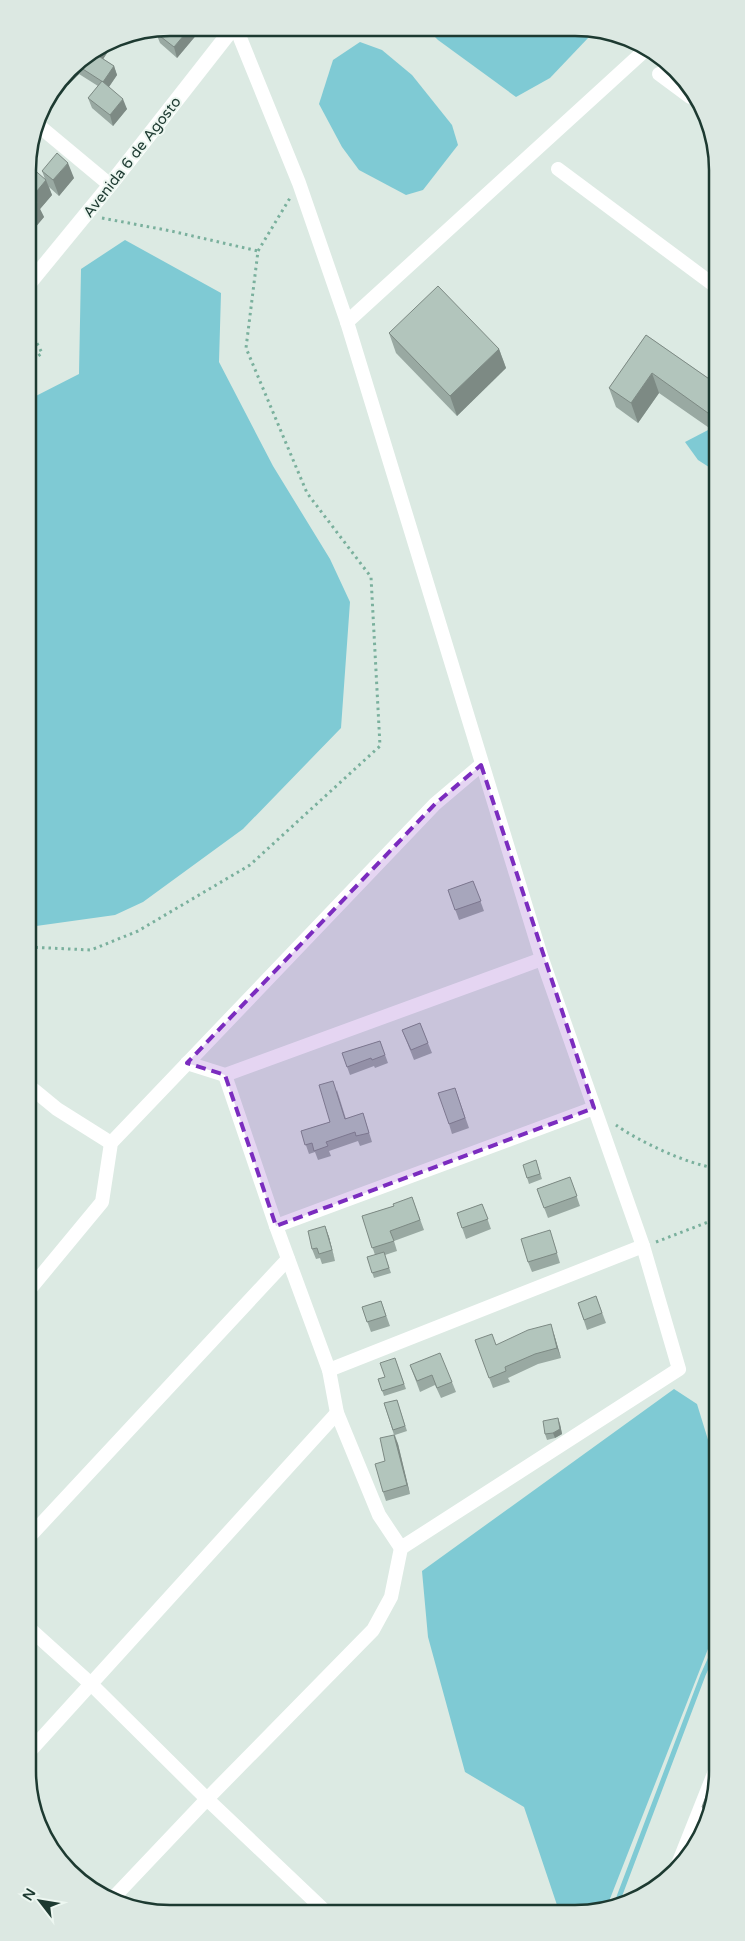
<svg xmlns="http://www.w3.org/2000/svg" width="745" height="1941" font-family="'Varela Round',sans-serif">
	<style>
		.water { fill: #7fcad4 }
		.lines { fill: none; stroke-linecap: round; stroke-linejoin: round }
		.stream { stroke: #7fcad4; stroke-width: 5 }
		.path { stroke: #7ab09d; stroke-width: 3; stroke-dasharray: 2.5 4; stroke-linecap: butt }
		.minor { stroke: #fff; stroke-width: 14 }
		.tertiary { stroke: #fff; stroke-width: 15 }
		.wall { fill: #99a9a2 }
		.shaded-wall { fill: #7d8a84 }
		.building { fill: #b2c5bc; stroke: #7d8a84 }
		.marked { fill: #7b2cbf; fill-opacity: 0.2; stroke: #7b2cbf; stroke-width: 4; stroke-dasharray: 10 6; stroke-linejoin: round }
		.labels { text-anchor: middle; stroke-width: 4; stroke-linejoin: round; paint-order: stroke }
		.street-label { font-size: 15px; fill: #1d3a31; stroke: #edf7f1 }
		.rim { fill: none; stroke: #1d3a31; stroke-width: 2.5 }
	</style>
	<rect width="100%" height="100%" fill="#dceae3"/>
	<!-- water -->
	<g class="water">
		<polygon points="427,29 591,30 589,37 550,78 516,97 438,40"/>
		<polygon points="360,42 382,50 412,75 452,125 458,145 423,190 406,195 359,170 342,147 319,104 333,60"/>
		<polygon points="125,240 221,293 219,362 273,466 330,559 350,602 341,728 243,829 143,902 115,915 29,927 28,400 79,374 81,269"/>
		<polygon points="710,429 715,432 715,471 698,460 685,442"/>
		<polygon points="674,1389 697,1404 717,1469 717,1626 606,1909 559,1911 524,1807 465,1772 428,1637 422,1571"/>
	</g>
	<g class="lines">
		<!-- stream -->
		<polyline class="stream" points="616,1905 703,1675 717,1644"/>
		<!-- path -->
		<g class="path">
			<polyline points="102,218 171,231 258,251"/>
			<polyline points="28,326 42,353 28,364"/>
			<polyline points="29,947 91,950 138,931 250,865 380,746 371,577 307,493 246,348 258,251 290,198"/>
			<path d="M616 1125C638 1141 689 1165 716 1168"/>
			<polyline points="656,1242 716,1219"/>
		</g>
		<!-- minor -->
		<g class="minor">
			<polyline points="659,74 690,97"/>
			<polyline points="38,125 110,185"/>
			<polyline points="558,169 715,286"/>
			<polyline points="347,322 643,52"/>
			<polyline points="187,1063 225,1075 542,959"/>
			<polyline points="225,1075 276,1226 329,1370 337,1413 379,1515 401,1548 679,1369 643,1246 542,959 347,322 299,183 236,28"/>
			<polyline points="29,1086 57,1109 111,1143"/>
			<polyline points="276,1226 594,1108"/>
			<polyline points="30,1289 102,1202 111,1143 435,804 481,765"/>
			<polyline points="329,1370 643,1246"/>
			<polyline points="30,1536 288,1259"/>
			<polyline points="30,1629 91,1684 207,1799 325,1911"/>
			<polyline points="30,1751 337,1413"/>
			<polyline points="676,1869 717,1766"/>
			<polyline points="115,1896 207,1799 373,1630 391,1597 401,1548"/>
		</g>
		<!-- tertiary -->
		<polyline class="tertiary" points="28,285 110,185 233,28"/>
	</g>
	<!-- wall -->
	<g class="wall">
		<polygon points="156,33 198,33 177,58 160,43"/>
		<polygon points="107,53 103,59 114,66 117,75 109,87 127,109 113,126 92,108 88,98 98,86 79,74 68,85 63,80 76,63"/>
		<polygon points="28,170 45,179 42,171 74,178 59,196 49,187 52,195 40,209 44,217 28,236"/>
		<polygon points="389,333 499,349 506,368 457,416 396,353"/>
		<polygon points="646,335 715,383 715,432 659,393 638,423 616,407 609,388"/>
		<polygon points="473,881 484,911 459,920 448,890"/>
		<polygon points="420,1023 432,1053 414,1060 402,1030"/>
		<polygon points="380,1041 388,1063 375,1068 374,1066 350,1075 342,1053"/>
		<polygon points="455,1088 469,1128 452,1134 449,1124"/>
		<polygon points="337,1090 346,1119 363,1113 372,1142 360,1146 358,1141 329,1151 331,1156 318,1160 315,1152 309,1154 301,1131 330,1122"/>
		<polygon points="536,1160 542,1179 529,1184 523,1165"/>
		<polygon points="570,1177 580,1206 548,1218 537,1189"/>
		<polygon points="412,1197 424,1230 394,1241 397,1251 385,1255 391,1273 374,1278 367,1257 375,1255 362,1216 394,1206"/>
		<polygon points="482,1204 491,1229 466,1239 457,1213"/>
		<polygon points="325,1226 329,1237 335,1261 322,1264 320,1258 316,1259 312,1249"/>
		<polygon points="553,1240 560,1263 532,1272 528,1262"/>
		<polygon points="596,1296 606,1323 587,1330 578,1303"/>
		<polygon points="381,1301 390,1326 371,1332 362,1307"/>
		<polygon points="554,1334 561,1358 538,1364 508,1378 510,1382 493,1388 475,1340 496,1345"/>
		<polygon points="395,1358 406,1389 384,1396 378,1379 385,1377"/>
		<polygon points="410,1365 452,1382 456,1392 441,1398 435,1385 420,1392"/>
		<polygon points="397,1400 407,1431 395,1435 398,1444 410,1494 386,1501 383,1492 394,1435 384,1403"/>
		<polygon points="560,1424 562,1434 555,1438 547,1440 545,1434"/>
		<polygon points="714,1794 708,1818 706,1818 702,1807"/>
	</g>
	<!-- shaded-wall -->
	<g class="shaded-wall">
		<polygon points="190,28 196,28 198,33 177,58 174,47"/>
		<polygon points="104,46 107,53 100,64 97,55 102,47"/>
		<polygon points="75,64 79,74 68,85 66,77"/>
		<polygon points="114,66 117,75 106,91 102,82"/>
		<polygon points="123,99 127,109 113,126 110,115"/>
		<polygon points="68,163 74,178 59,196 53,180"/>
		<polygon points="46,180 52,195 40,209 44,217 28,236 28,215 32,197"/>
		<polygon points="499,349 506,368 457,416 450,396"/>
		<polygon points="652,373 659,393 638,423 631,403"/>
		<polygon points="325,1226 329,1237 335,1261 332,1250"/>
		<polygon points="551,1324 554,1334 561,1358 557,1348"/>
		<polygon points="558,1418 560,1424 562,1434 555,1438 553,1433"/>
		<polygon points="394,1435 398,1444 410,1494 407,1485"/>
	</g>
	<!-- building -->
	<g class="building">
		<polygon points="171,28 190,28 174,47 156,33 159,30"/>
		<polygon points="102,47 97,55 114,66 103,82 75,64 73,67 76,63"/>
		<polygon points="102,81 123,99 110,115 88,98"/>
		<polygon points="57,153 68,163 53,180 42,171"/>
		<polygon points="31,167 46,180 32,197 38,202 28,215 28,170"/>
		<polygon points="438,286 499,349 450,396 389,333"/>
		<polygon points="646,335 715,383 715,418 652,373 631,403 609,388"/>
		<polygon points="473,881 481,901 455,910 448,890"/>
		<polygon points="420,1023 428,1043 411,1050 402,1030"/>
		<polygon points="380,1041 385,1055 372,1060 371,1058 347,1067 342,1053"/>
		<polygon points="333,1081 345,1119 363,1113 369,1133 356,1136 355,1132 326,1142 328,1146 314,1151 312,1143 305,1145 301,1131 330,1122 319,1085"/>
		<polygon points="455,1088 465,1118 449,1124 438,1093"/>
		<polygon points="536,1160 540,1174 527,1178 523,1165"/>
		<polygon points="570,1177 577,1196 544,1208 537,1189"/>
		<polygon points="412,1197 420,1220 390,1231 394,1241 372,1248 362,1216 394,1206 393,1204"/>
		<polygon points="482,1204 488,1219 462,1228 457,1213"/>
		<polygon points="325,1226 332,1250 319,1254 317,1248 312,1249 308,1231"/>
		<polygon points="550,1230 557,1253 528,1262 521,1239"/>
		<polygon points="384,1252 389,1268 372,1273 367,1257"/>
		<polygon points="596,1296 602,1313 584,1320 578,1303"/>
		<polygon points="381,1301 386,1316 367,1322 362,1307"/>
		<polygon points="551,1324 557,1348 535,1354 505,1367 506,1371 489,1378 475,1340 492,1334 496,1345 528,1330"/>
		<polygon points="440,1353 452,1382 437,1388 432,1375 417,1381 410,1365"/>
		<polygon points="395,1358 404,1384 382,1391 378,1379 385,1377 380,1363"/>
		<polygon points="397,1400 405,1426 393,1430 384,1403"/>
		<polygon points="558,1418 560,1429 553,1433 545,1434 543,1421"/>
		<polygon points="394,1435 407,1485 383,1492 375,1464 385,1461 380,1438"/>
		<polygon points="708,1791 714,1794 710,1811 702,1807"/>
	</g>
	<!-- marked area -->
	<path class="marked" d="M481 765 594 1108 276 1226 225 1075 187 1063 435 804Z"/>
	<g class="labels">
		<!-- street labels -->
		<g class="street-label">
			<text transform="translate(132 157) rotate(-52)" y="5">Avenida 6 de Agosto</text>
		</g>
	</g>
	<!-- crop -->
	<path d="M0 0H745V1941H0ZM170 36H575A134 134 0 0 1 709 170V1771A134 134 0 0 1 575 1905H170A134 134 0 0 1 36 1771V170A134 134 0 0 1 170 36Z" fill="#dce8e2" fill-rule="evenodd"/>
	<path class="rim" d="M170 36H575A134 134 0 0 1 709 170V1771A134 134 0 0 1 575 1905H170A134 134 0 0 1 36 1771V170A134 134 0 0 1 170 36Z"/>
	<!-- north arrow -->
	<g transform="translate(40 1901) rotate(301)" stroke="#edf7f1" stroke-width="4" paint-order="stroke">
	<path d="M0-4L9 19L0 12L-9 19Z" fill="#1d3a31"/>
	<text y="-8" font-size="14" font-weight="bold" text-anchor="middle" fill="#1d3a31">N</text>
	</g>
</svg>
